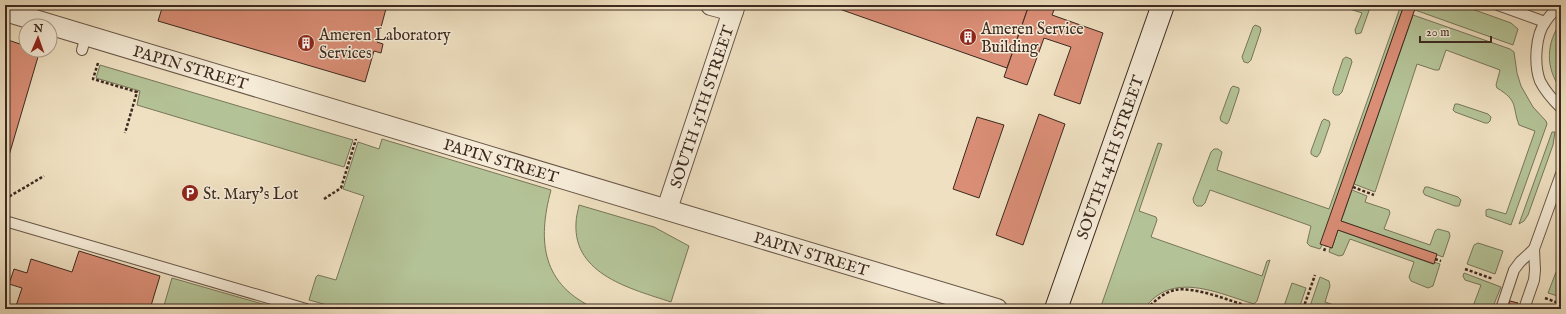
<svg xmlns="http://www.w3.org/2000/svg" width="1566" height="314" font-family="'IM FELL English',serif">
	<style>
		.green { fill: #b4c397; stroke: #78765b }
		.building { fill: #da8e76; stroke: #3c291f }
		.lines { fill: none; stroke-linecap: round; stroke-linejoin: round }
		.lane-casing { stroke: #695748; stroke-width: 12 }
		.street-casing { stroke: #695748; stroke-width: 22 }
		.secondary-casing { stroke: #3c291f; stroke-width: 24 }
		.path { stroke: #3c291f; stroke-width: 2.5; stroke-dasharray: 3 2; stroke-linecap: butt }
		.lane { stroke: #f5ebd7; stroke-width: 10 }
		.street { stroke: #f5ebd7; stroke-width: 20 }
		.secondary { stroke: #f5ebd7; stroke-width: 22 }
		.labels { text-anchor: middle; stroke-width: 3; stroke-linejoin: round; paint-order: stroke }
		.poi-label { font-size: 16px; fill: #3c291f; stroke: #f5ebd7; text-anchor: start }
		.street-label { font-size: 16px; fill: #3c291f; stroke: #f5ebd7 }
	</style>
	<rect width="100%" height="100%" fill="#efe0c1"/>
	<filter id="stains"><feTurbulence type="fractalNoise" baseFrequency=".005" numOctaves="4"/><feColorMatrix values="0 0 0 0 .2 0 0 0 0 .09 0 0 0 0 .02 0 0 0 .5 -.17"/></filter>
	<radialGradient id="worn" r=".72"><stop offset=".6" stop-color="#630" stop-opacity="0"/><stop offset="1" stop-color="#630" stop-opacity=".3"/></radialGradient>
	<!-- green -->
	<g class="green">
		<polygon points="1338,5 1371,5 1361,33 1356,34 1355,30 1362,13"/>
		<polygon points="1401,5 1404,5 1321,244 1322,245 1320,249 1310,246 1307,243 1311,226 1210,190 1205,203 1202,206 1197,206 1194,203 1193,199 1211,152 1214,149 1218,149 1222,152 1217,170 1329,209"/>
		<polygon points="1415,5 1461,5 1511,23 1518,29 1513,45 1415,10 1416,6"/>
		<path d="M1413 15 1510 49 1514 52 1517 73 1521 86 1533 107 1546 121 1547 124 1511 225 1486 216V210L1489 209 1506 214 1535 131 1519 125C1512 107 1519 101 1497 88L1496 85 1500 70 1446 50 1439 70H1435L1417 64 1375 192 1354 184Z"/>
		<path d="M1561 22V89C1545 68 1546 43 1561 22Z"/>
		<polygon points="1255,25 1260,27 1261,30 1251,60 1248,63 1244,62 1242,57 1253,27"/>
		<polygon points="1346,57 1351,59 1352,62 1342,92 1339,95 1335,95 1333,93 1333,89 1343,59"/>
		<polygon points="100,65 353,140 344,167 137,105 140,91 96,78"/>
		<polygon points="1233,86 1239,88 1239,91 1229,121 1227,124 1221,121 1220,118 1231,88"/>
		<polygon points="1455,104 1458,104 1488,114 1491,117 1490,121 1488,123 1485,123 1455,112 1453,110"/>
		<polygon points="1324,119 1329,121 1330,124 1320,153 1317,157 1314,156 1311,154 1311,151 1322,121"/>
		<polygon points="1552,132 1555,132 1553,145 1528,215 1524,221 1519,224"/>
		<path d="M382 139 551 190C537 242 542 285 596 309H342L309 300 316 277 318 275 336 280 364 196 343 189 358 142 379 149Z"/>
		<path d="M1158 143 1162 144 1139 211 1156 217 1157 220 1151 237 1262 276 1267 261 1270 260 1257 301 1254 304C1217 293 1172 270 1144 309H1100Z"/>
		<polygon points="1425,187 1428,187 1458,197 1461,200 1459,206 1455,206 1425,195 1423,192"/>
		<polygon points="1352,190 1367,196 1365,202 1389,210 1390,213 1384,229 1430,245 1435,231 1438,229 1449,232 1450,236 1443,257 1341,221"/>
		<path d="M579 205 654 227 689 246 671 302C632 289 573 275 576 223 576 217 578 211 579 205Z"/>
		<polygon points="1338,230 1433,264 1434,262 1440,264 1433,286 1428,288 1411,281 1409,277 1414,262 1350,239 1343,255 1339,256 1329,252 1330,248 1332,248"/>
		<polygon points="1478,243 1503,251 1495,274 1467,264 1474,245"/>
		<polygon points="1556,272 1561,273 1561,297 1548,293"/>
		<polygon points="1464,273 1501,287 1492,309 1472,309 1481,285 1465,280 1463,276"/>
		<polygon points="1320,277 1329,281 1330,286 1325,302 1346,309 1309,309"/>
		<polygon points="172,278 280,309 163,309"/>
		<polygon points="1292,283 1306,288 1299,309 1283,309"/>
	</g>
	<!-- building -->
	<g class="building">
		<polygon points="163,5 387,5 377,42 383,44 381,53 374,51 365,82 158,21"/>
		<polygon points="828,5 1029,5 1007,68"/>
		<polygon points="1029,5 1056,5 1052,15 1103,33 1080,104 1054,95 1071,47 1044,38 1027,85 1004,77"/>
		<polygon points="1404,5 1416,6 1341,221 1437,254 1434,264 1338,230 1332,248 1320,244"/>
		<polygon points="5,39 26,46 26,50 40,50 5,169"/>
		<polygon points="1039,114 1065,124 1023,245 996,235"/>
		<polygon points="977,117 1004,125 979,198 953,189"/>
		<polygon points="79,251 160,276 150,309 15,309 22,288 9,284 14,269 27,273 31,259 72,272"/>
		<polygon points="1510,301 1518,303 1516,309 1507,308"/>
	</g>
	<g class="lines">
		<!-- lane casing -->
		<g class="lane-casing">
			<g id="lane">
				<polyline points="1498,5 1545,22"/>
				<path d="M1561 5C1555 10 1550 15 1546 21 1535 35 1534 65 1540 81 1545 91 1553 100 1561 108"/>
				<polyline points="82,50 86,36"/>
				<polyline points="5,221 306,309"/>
				<polyline points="1501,309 1514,270 1520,262 1534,249"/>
				<polyline points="1524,309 1534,280 1535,270 1534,249 1561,174"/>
			</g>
		</g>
		<!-- street casing -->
		<g class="street-casing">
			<g id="street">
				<polyline points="711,5 733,11"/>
				<path id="s1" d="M5 11 997 309"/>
				<path id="s2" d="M667 209 735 5"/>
			</g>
		</g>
		<!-- secondary casing -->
		<g class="secondary-casing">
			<g id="secondary">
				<path id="s3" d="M1056 309 1163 5"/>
			</g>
		</g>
		<!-- path -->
		<g class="path">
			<polyline points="98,63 93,79 137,92 125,133"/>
			<polyline points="1353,187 1374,195"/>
			<polyline points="5,199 44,176"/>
			<polyline points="324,199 341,188 356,139"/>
			<polyline points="1324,251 1326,246"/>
			<polyline points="1435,259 1441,261"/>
			<polyline points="1465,269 1493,279"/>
			<polyline points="1545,298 1561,304"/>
			<path d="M1147 309C1154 301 1165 292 1175 290 1194 286 1231 301 1250 307"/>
			<polyline points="1303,309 1315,275"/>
		</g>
		<!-- lane -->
		<use href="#lane" class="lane"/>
		<!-- street -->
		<use href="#street" class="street"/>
		<!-- secondary -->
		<use href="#secondary" class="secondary"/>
	</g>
	<!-- icons -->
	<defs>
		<g id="building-disc" transform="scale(0.9)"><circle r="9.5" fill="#8f2418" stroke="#f5ebd7"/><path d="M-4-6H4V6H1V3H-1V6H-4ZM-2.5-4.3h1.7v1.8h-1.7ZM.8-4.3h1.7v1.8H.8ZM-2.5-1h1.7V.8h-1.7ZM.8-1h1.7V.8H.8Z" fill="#fff"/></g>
		<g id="parking-disc" transform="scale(0.9)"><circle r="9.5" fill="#8f2418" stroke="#f5ebd7"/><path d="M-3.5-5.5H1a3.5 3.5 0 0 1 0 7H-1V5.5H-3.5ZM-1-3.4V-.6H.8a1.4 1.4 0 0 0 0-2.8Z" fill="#fff"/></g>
	</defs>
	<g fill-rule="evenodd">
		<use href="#building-disc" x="968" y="37"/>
		<use href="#building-disc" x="306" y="43"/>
		<use href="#parking-disc" x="190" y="193"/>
	</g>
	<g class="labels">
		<!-- poi labels -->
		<g class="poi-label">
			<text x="981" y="34">Ameren Service<tspan x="981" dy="18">Building</tspan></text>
			<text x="319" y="40">Ameren Laboratory<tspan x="319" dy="18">Services</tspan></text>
			<text x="203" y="199">St. Mary's Lot</text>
		</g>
		<!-- street labels -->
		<g class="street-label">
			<text dy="6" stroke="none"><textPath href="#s1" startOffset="194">PAPIN STREET</textPath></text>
			<text dy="6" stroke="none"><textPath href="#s2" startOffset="108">SOUTH 15TH STREET</textPath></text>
			<text dy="6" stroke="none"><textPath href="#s3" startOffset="161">SOUTH 14TH STREET</textPath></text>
			<text dy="6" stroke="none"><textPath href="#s1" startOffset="518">PAPIN STREET</textPath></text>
			<text dy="6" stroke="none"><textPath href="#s1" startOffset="842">PAPIN STREET</textPath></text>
		</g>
	</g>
	<!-- margin -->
	<rect width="1566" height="314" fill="none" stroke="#efe0c1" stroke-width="20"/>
	<rect x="6" y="6" width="1554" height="302" fill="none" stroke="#3c291f" stroke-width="2"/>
	<rect x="10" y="10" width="1546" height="294" fill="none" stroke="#3c291f"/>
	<!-- north arrow -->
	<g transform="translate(38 38) rotate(2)"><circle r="19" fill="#f5ebd7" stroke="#ab9d8d"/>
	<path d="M0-3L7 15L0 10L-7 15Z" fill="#8f2418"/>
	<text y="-6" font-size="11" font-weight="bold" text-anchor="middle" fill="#3c291f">N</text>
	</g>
	<!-- scale -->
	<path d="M1420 36v6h71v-6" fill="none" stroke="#3c291f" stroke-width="2"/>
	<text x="1426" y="36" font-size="12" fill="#3c291f" stroke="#f5ebd7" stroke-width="3" paint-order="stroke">20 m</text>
	<rect width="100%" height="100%" filter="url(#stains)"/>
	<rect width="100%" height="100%" fill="url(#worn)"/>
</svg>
